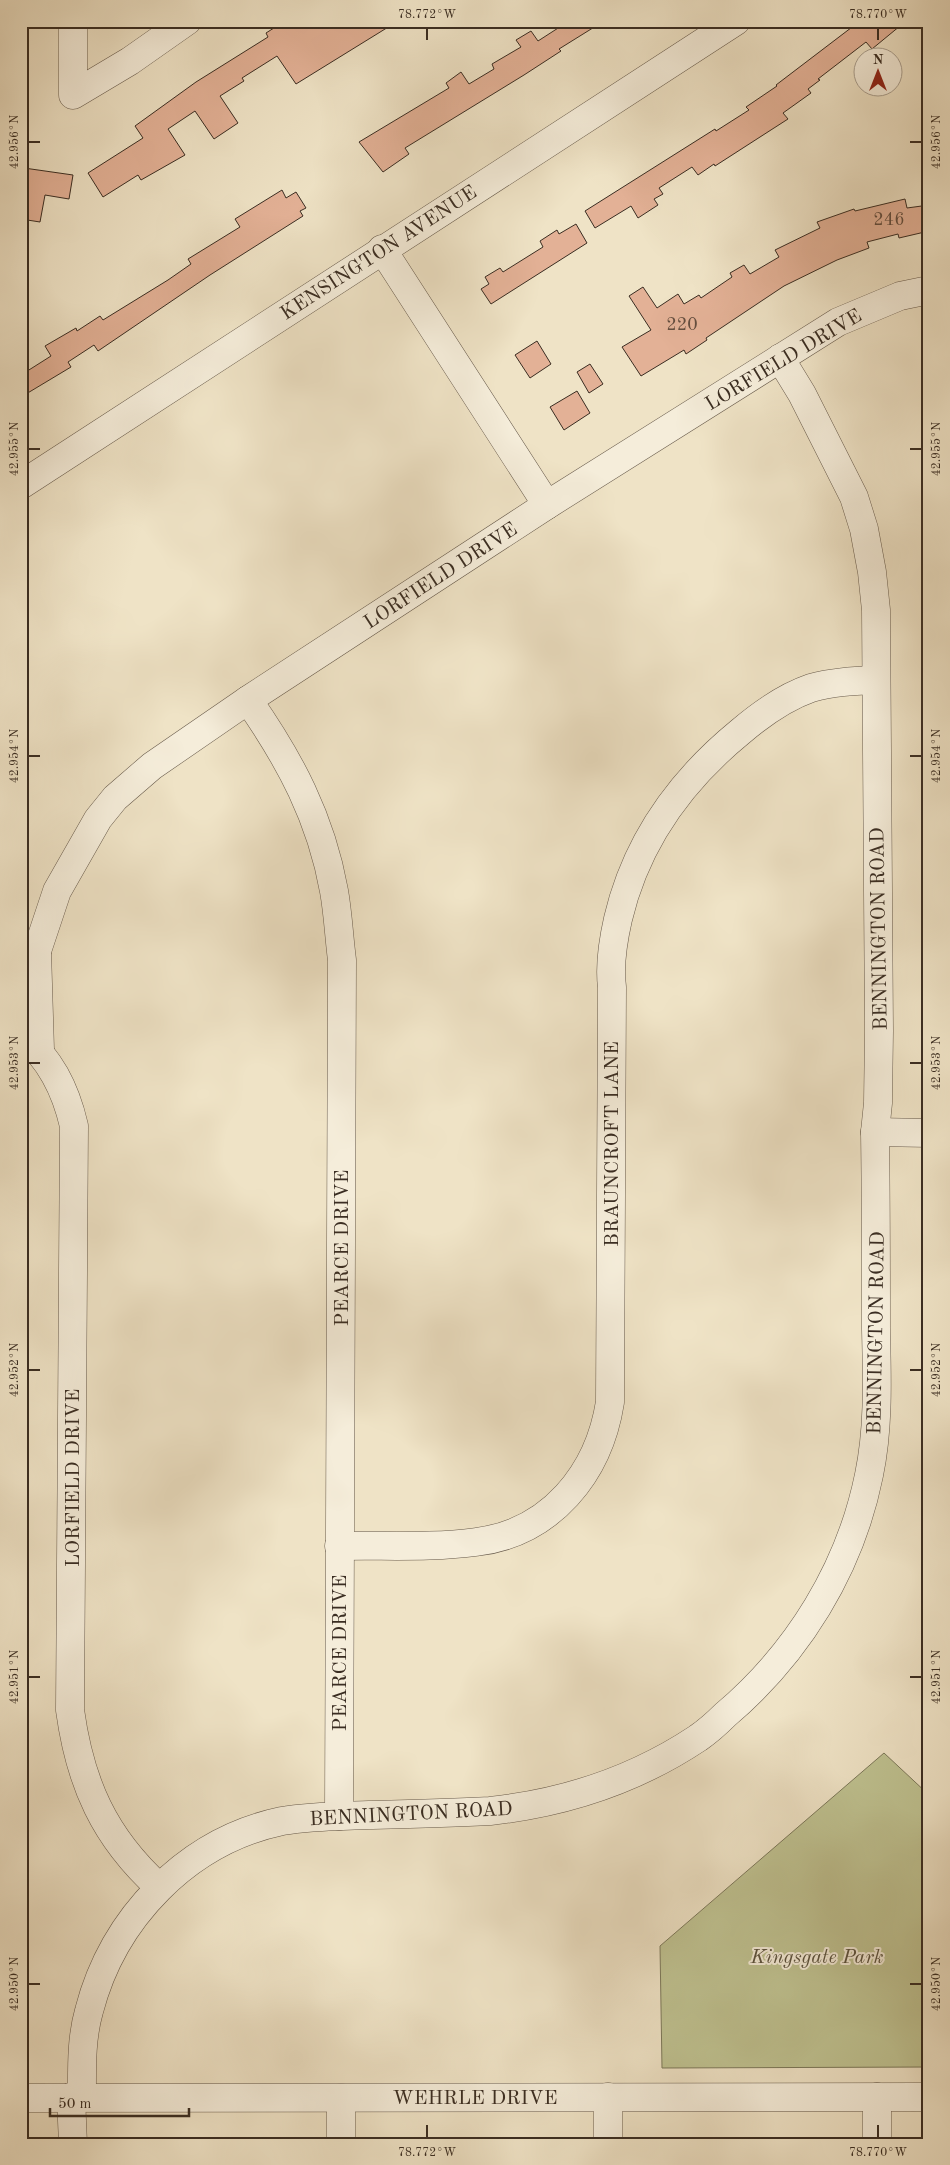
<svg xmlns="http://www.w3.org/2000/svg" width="950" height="2165" font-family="'Old Standard TT',serif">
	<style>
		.park { fill: #bfc291; stroke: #7c785a }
		.building { fill: #e3b196; stroke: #3a2d22 }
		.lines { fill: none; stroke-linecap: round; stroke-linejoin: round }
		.minor-casing { stroke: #675a4b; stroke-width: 29 }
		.minor { stroke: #f5edda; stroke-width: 28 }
		.ticks { fill: none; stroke: #3a2d22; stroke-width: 2 }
		.labels { text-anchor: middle; stroke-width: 4; stroke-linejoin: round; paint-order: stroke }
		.number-label { font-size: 18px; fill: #644e3f }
		.street-label { font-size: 20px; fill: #3a2d22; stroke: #f5edda }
		.park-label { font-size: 20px; font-style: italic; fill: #5b523e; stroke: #f5edda }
		.neatline { fill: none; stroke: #3a2d22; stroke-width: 2 }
		.ticks-label { font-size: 12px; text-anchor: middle; fill: #3a2d22 }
	</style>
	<rect width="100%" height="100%" fill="#efe3c6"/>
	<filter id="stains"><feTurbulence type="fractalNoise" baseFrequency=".004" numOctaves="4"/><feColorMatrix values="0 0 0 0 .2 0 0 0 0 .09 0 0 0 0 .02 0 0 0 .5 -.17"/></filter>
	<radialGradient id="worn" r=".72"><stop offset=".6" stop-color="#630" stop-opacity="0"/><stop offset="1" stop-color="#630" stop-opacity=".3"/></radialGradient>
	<!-- park -->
	<polygon class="park" points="884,1753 929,1795 929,2067 662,2068 660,1946"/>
	<!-- building -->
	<g class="building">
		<polygon points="285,21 398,21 296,84 277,56 242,78 244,81 220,96 238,123 214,139 195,111 168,129 185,155 141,180 138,175 103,197 88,173 143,138 135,126 196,82 268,37 266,33"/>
		<polygon points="569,21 604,21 559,49 561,51 524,75 405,148 409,154 383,172 359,142 449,88 446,83 461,72 469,84 494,69 492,64 521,47 516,40 531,31 538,41"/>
		<polygon points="860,21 906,21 872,49 866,42 818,79 820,80 808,89 811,93 783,113 788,119 715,166 714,164 698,175 692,167 659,188 663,194 654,199 658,205 638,218 631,206 595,228 585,211 715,129 716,131 749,110 746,107 777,86 776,85"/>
		<polygon points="24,168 73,175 69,199 45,195 40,222 21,219"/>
		<polygon points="282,190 286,198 296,192 306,208 300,211 303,216 210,275 98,351 94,345 68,362 71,367 21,397 21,375 51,356 45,346 76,328 77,331 100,316 103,320 168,280 191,264 188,259 240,227 235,219"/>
		<polygon points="905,199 907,208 929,205 929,231 899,238 898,234 867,242 869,248 837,260 784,286 706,338 707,340 686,354 684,350 641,376 622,347 651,330 629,296 643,287 657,308 678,294 684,304 699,295 701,298 732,277 730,273 744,265 750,274 779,257 775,250 820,228 817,222 854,209 855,211"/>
		<polygon points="576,224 587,243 491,304 481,289 489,284 485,277 500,268 503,272 543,247 540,241 557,230 559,234"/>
		<polygon points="537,341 551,364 530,378 515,355"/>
		<polygon points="590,364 603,384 589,393 577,372"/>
		<polygon points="577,391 590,413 564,430 550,407"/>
	</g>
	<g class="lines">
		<!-- minor casing -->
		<g class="minor-casing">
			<g id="minor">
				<polyline points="73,21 73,95 130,61 187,21"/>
				<polyline points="382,249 547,505"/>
				<polyline points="21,485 736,21"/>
				<path d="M248 700C290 760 321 818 334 891 338 913 339 937 342 960L339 1816"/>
				<polyline points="37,951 40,1050"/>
				<polyline points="21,964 37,951 57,891 98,819 115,798 152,766 248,700 547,505 838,322 900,296 929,290"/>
				<path d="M21 1033C50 1060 65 1087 74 1126L70 1710C80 1783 104 1837 159 1887"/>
				<polyline points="875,1132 929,1133"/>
				<path d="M339 1546C384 1545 432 1548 476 1542 551 1533 599 1473 610 1402L612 987C609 964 613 941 618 919 636 842 679 782 740 732 761 714 785 697 811 688 832 682 854 681 875 680"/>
				<polyline points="71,2097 73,2144"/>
				<path d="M82 2097C82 2068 81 2039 89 2011 113 1918 187 1841 282 1821 310 1816 340 1816 369 1815 409 1814 450 1813 490 1811 564 1803 635 1780 698 1738 708 1731 717 1723 725 1715 798 1653 850 1569 869 1475 879 1427 877 1377 876 1329 876 1263 876 1198 875 1132L878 1103 879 1031 876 610 872 572 864 529 854 497 802 394 780 358"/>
				<polyline points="608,2097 608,2144"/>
				<polyline points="877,2097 877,2144"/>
				<polyline points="21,2098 929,2097"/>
				<polyline points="341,2144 341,2098"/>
			</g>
		</g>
		<!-- minor -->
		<use href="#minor" class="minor"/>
	</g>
	<!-- ticks -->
	<path class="ticks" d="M427 28V40M878 28V40M28 142H40M910 142H922M28 449H40M910 449H922M28 756H40M910 756H922M28 1063H40M910 1063H922M28 1370H40M910 1370H922M28 1677H40M910 1677H922M28 1984H40M910 1984H922M427 2125V2138M878 2125V2138"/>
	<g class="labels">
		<!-- number labels -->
		<g class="number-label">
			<text x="889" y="225">246</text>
			<text x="682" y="330">220</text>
		</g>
		<!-- street labels -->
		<g class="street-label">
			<text transform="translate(378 252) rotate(-33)" y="7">KENSINGTON AVENUE</text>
			<text transform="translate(783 359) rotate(-31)" y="7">LORFIELD DRIVE</text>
			<text transform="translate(440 575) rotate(-33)" y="7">LORFIELD DRIVE</text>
			<text transform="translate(878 929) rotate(-91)" y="7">BENNINGTON ROAD</text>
			<text transform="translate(611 1144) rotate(-90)" y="7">BRAUNCROFT LANE</text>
			<text transform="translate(341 1248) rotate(-90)" y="7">PEARCE DRIVE</text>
			<text transform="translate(875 1333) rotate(-89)" y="7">BENNINGTON ROAD</text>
			<text transform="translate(72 1478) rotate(-90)" y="7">LORFIELD DRIVE</text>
			<text transform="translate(339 1653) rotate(-90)" y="7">PEARCE DRIVE</text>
			<text transform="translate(411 1813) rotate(-3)" y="7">BENNINGTON ROAD</text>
			<text x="475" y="2104">WEHRLE DRIVE</text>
		</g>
		<!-- park labels -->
		<g class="park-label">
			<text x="817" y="1963">Kingsgate Park</text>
		</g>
	</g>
	<!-- margin -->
	<rect width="950" height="2165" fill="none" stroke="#efe3c6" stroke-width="55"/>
	<!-- north arrow -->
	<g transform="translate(878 72)"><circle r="24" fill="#f5edda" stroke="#aaa090"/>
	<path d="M0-4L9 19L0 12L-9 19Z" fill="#8f2418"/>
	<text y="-8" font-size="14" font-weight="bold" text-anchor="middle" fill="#3a2d22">N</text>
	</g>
	<!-- scale -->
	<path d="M50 2108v8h139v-8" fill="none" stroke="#3a2d22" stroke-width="2.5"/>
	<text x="58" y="2108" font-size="15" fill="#3a2d22" stroke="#f5edda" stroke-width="4" paint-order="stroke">50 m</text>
	<rect x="28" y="28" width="894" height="2110" class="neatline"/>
	<g class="ticks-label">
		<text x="427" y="18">78.772°W</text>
		<text x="878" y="18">78.770°W</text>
		<text transform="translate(14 142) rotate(-90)" y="4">42.956°N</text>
		<text transform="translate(936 142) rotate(-90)" y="4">42.956°N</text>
		<text transform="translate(14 449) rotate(-90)" y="4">42.955°N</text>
		<text transform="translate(936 449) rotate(-90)" y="4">42.955°N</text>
		<text transform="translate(14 756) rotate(-90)" y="4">42.954°N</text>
		<text transform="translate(936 756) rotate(-90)" y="4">42.954°N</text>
		<text transform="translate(14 1063) rotate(-90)" y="4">42.953°N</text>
		<text transform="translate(936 1063) rotate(-90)" y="4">42.953°N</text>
		<text transform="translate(14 1370) rotate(-90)" y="4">42.952°N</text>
		<text transform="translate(936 1370) rotate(-90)" y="4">42.952°N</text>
		<text transform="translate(14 1677) rotate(-90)" y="4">42.951°N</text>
		<text transform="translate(936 1677) rotate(-90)" y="4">42.951°N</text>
		<text transform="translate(14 1984) rotate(-90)" y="4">42.950°N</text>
		<text transform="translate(936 1984) rotate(-90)" y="4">42.950°N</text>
		<text x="427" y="2156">78.772°W</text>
		<text x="878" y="2156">78.770°W</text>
	</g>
	<rect width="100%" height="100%" filter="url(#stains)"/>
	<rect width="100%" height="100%" fill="url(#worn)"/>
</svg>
